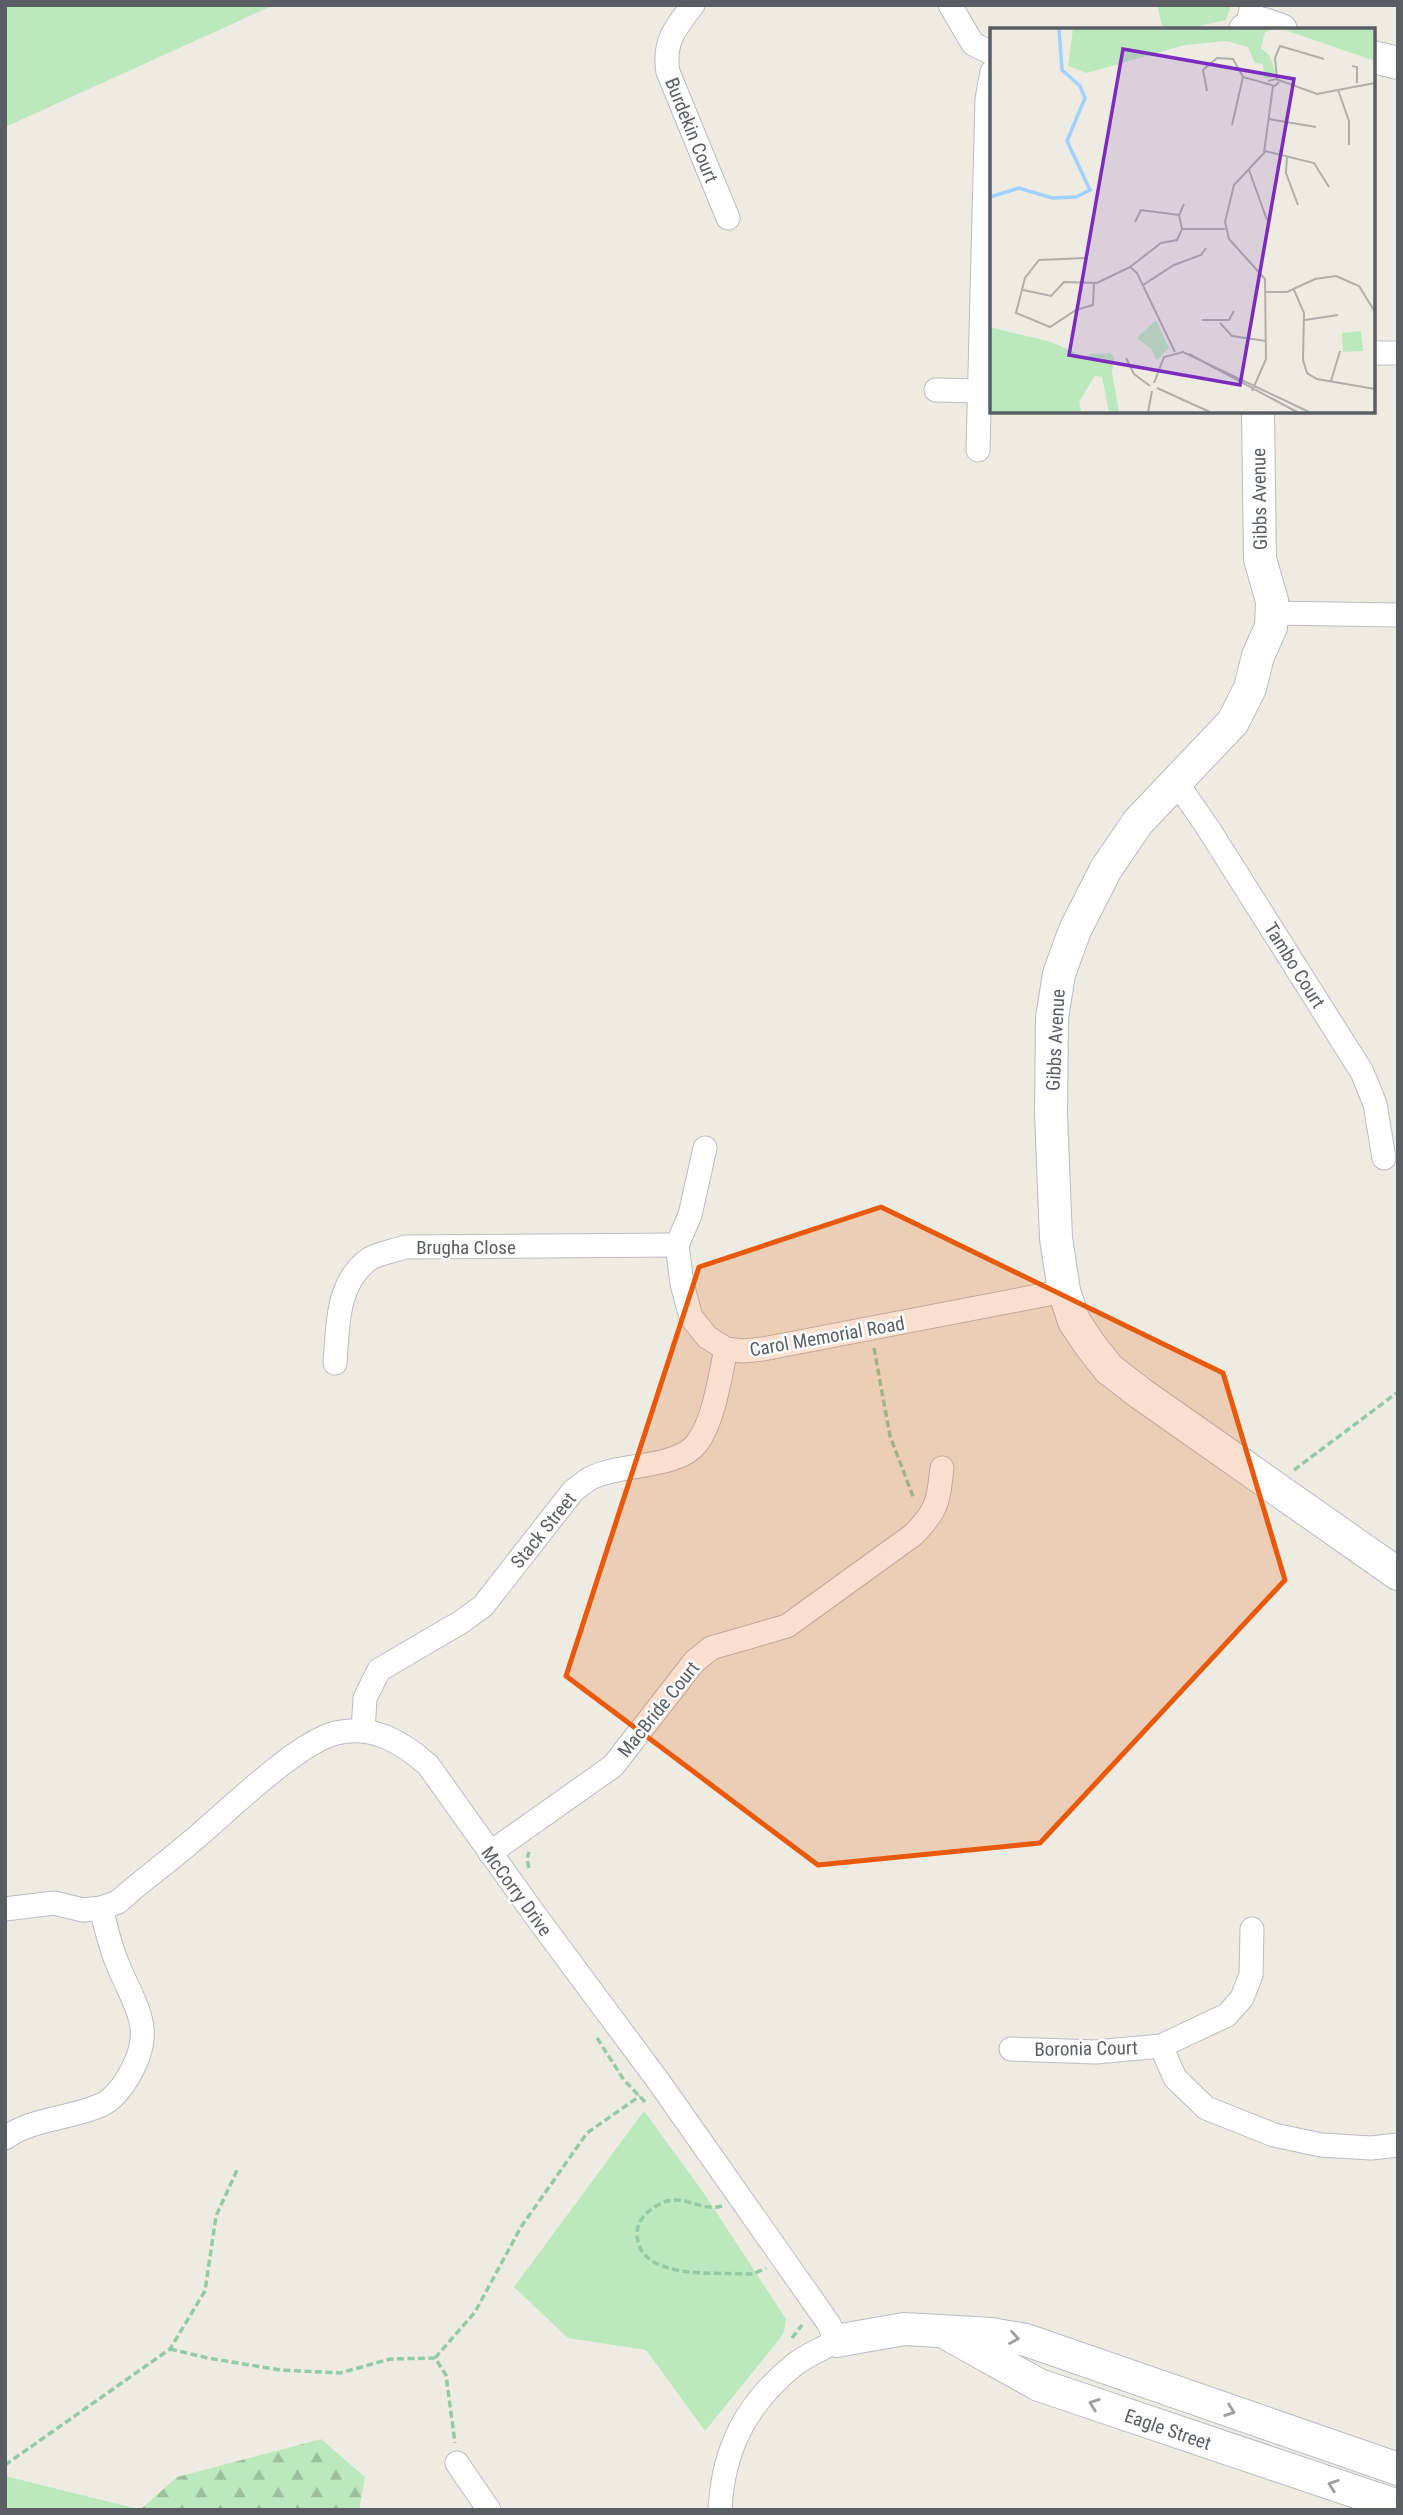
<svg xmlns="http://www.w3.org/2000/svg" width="1403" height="2515" font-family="'Roboto Condensed',sans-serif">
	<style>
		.forest { fill: url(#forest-firs) }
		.green { fill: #bce8be }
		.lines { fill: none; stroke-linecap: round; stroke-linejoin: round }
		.street-casing { stroke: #babcc2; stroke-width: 25 }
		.secondary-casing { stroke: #b8bbc2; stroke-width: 34 }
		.path { stroke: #94caa6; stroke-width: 3.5; stroke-dasharray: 7 3.5; stroke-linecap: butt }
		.street { stroke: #fff; stroke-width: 23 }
		.secondary { stroke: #fff; stroke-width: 32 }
		.oneway { stroke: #9c9ea2 }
		.marked { fill: #e8590c; fill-opacity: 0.2; stroke: #e8590c; stroke-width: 5; stroke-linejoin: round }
		.labels { text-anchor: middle; stroke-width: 5; stroke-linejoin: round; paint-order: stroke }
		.street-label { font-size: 19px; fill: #5a5e64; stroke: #fff }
		.inset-river { fill: none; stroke: #a1d1ff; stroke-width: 3.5 }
		.inset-road { fill: none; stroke: #afafac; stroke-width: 2 }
		.view { fill: #7b2cbf; fill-opacity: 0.15; stroke: #7b2cbf; stroke-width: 3.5 }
		.inset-edge { fill: none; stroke: #5a5e64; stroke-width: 3.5 }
	</style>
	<defs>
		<pattern id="forest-firs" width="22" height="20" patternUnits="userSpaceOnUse" patternTransform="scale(1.75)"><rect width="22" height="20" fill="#bce8be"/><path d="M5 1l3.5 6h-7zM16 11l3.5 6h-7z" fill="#9cbf9e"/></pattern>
	</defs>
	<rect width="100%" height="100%" fill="#eeece2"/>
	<!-- forest -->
	<polygon class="forest" points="321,2439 365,2477 359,2510 140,2510 177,2477"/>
	<!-- green -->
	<g class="green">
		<polygon points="5,5 274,5 5,127"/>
		<polygon points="1157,5 1231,5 1226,20 1183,30 1163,30"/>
		<polygon points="644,2111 701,2189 786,2319 784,2332 778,2341 705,2431 646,2350 568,2338 514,2287"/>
		<polygon points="5,2476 142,2510 5,2510"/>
	</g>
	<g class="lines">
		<!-- street casing -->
		<g class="street-casing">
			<g id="street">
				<path d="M693 5C675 28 663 42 668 72L728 218"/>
				<polyline points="950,5 973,44 992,53"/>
				<polyline points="1247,28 1252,5"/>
				<polyline points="1373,353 1398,353"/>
				<polyline points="936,390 980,391"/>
				<polyline points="978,450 987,99 992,72"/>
				<polyline points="1272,613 1398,615"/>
				<polyline points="1177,783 1208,828 1362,1072 1375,1104 1384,1158"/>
				<polyline points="705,1148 690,1215 677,1245 682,1284 691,1317 707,1337 726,1349 743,1351 763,1349 1064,1291"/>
				<path d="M335 1363C338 1327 336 1284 368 1260 377 1253 395 1251 405 1247L677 1245"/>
				<path d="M363 1731 365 1698 379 1670 461 1622 483 1606 573 1491C578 1487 584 1482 591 1478 620 1463 678 1469 697 1443 714 1421 720 1376 726 1349"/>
				<path d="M490 1853 613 1766 694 1662 711 1648 787 1626 913 1535C938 1510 938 1502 942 1468"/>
				<path d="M5 1909 54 1903 83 1910 101 1908 118 1902C142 1880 168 1862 192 1841 227 1812 296 1743 336 1733 372 1724 402 1742 428 1765L535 1915 659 2082 829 2324 836 2341C823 2349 806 2355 794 2365 746 2404 723 2449 720 2510"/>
				<polyline points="1161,2046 1175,2078 1206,2108 1274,2135 1321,2145 1371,2148 1398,2145"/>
				<polyline points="1011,2049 1096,2052 1161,2046 1227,2015 1242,1998 1251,1975 1252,1929"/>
				<path d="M5 2138C33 2118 70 2119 101 2105 111 2101 122 2088 127 2079 157 2030 137 2011 118 1965 110 1947 106 1927 101 1908"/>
				<polyline points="457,2463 489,2510"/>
			</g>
		</g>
		<!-- secondary casing -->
		<g class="secondary-casing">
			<g id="secondary">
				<polyline points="1245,30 1264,24 1281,30"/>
				<polyline points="1373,57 1398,63"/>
				<polyline points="1258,411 1260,559 1272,601 1271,627 1258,656 1250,688 1233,722 1138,822 1106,869 1075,930 1059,974 1052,1018 1051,1114 1056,1238 1064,1291 1074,1321 1090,1345 1109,1369 1140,1393 1398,1574"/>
				<polyline points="951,2336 1039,2385 1398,2506"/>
				<polyline points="836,2341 904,2329 991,2334 1026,2340 1398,2469"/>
			</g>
		</g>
		<!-- path -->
		<g class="path">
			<polyline points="874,1348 890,1436 914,1499"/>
			<polyline points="1294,1470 1398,1392"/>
			<polyline points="529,1868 527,1859 529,1852"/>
			<polyline points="597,2038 624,2080 647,2104"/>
			<path d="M722 2206C701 2212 684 2194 664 2202 652 2207 637 2218 637 2233 637 2280 712 2272 745 2274H753L766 2268"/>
			<polyline points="792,2338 802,2325"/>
			<polyline points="170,2349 208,2358 280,2370 340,2373 390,2359 435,2358 446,2375 455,2443"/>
			<polyline points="435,2358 475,2312 521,2227 587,2133 640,2096"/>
			<polyline points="5,2465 170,2349 205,2291 216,2216 238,2168"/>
		</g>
		<!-- street -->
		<use href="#street" class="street"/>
		<!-- secondary -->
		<use href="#secondary" class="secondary"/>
	</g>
	<!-- one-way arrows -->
	<defs><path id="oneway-chevron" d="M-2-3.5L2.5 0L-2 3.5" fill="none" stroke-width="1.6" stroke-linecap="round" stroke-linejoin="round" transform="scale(1.75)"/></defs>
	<g class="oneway">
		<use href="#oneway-chevron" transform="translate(1014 2338) rotate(10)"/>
		<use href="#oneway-chevron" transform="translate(1094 2404) rotate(-161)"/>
		<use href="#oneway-chevron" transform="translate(1230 2411) rotate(19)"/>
		<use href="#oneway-chevron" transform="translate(1333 2485) rotate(-161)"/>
	</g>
	<!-- marked area -->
	<path class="marked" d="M881 1207 1223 1373 1285 1580 1040 1843 818 1865 566 1676 699 1267Z"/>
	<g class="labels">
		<!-- street labels -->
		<g class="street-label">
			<text transform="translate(692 130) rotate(68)" y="7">Burdekin Court</text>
			<text transform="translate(1259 499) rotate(-91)" y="7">Gibbs Avenue</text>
			<text transform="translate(1295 965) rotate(58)" y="7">Tambo Court</text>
			<text transform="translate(1055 1040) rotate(-87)" y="7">Gibbs Avenue</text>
			<text x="466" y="1254">Brugha Close</text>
			<text transform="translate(827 1336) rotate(-10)" y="7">Carol Memorial Road</text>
			<text transform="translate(543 1530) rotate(-51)" y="7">Stack Street</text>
			<text transform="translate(658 1709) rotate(-51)" y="7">MacBride Court</text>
			<text transform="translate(517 1891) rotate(54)" y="7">McCorry Drive</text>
			<text transform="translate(1086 2048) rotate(-1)" y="7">Boronia Court</text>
			<text transform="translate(1168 2429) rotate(19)" y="7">Eagle Street</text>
		</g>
	</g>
	<!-- overview -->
	<g transform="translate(990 28)">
		<rect width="385" height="385" fill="#eeece2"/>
		<path d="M120 325 124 330 122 344 129 384H119L112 349 101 347 89 374 91 384H0V334L76 342 101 326Z" fill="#bce8be"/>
		<path d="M83 1H284L275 4 271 20 280 28 285 44 282 50H274L273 36 265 35 258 19 236 13 195 17 97 45 78 38ZM292 1H385V33ZM166 292 179 320 167 332 161 321 147 310ZM0 299 61 314 112 336 89 374 91 384H0ZM371 303 373 323 353 324 352 305Z" fill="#bce8be"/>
		<path class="inset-river" d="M0 169 29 160 62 170 86 169 100 162 77 113 95 70 90 58 72 42 69 1"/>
		<path class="inset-road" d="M362 38 367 39V55M287 51 285 30 290 18 334 31M278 53 286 51 327 66 385 55M348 62 359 93V117M217 63 213 42 227 30 243 31 253 49 285 58 289 54M279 91 326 99M242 97 253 49M275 123 324 135 339 159M297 129 296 145 308 177M259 142 277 192M194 176 189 187 192 201H235M145 194 151 182 189 187M96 230 49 232 35 250 26 285 60 299 86 282 103 277 104 255M140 239 171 215 187 212 192 201M153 257 184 237 211 227 216 220M33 262 61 268 74 254 107 255 140 239 147 245 185 324M304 262 314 285 313 332 317 345 327 351 385 361M276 264H297L325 251 346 248 369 258 385 284M212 292H239L244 283M315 292 348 287M230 295 242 308 276 313M199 326 307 384M136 330 144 346 160 358M341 353 350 323M164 355 174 329 193 324 319 384M167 360 220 384M262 363 276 331 275 251 239 211 235 194 244 157 274 125 283 58M158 384 162 363"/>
		<path class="view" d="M133 21 304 51 250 357 79 327Z"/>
		<rect width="385" height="385" class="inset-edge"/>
	</g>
	<!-- border -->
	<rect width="1403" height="2515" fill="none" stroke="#5a5e64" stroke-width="14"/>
</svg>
